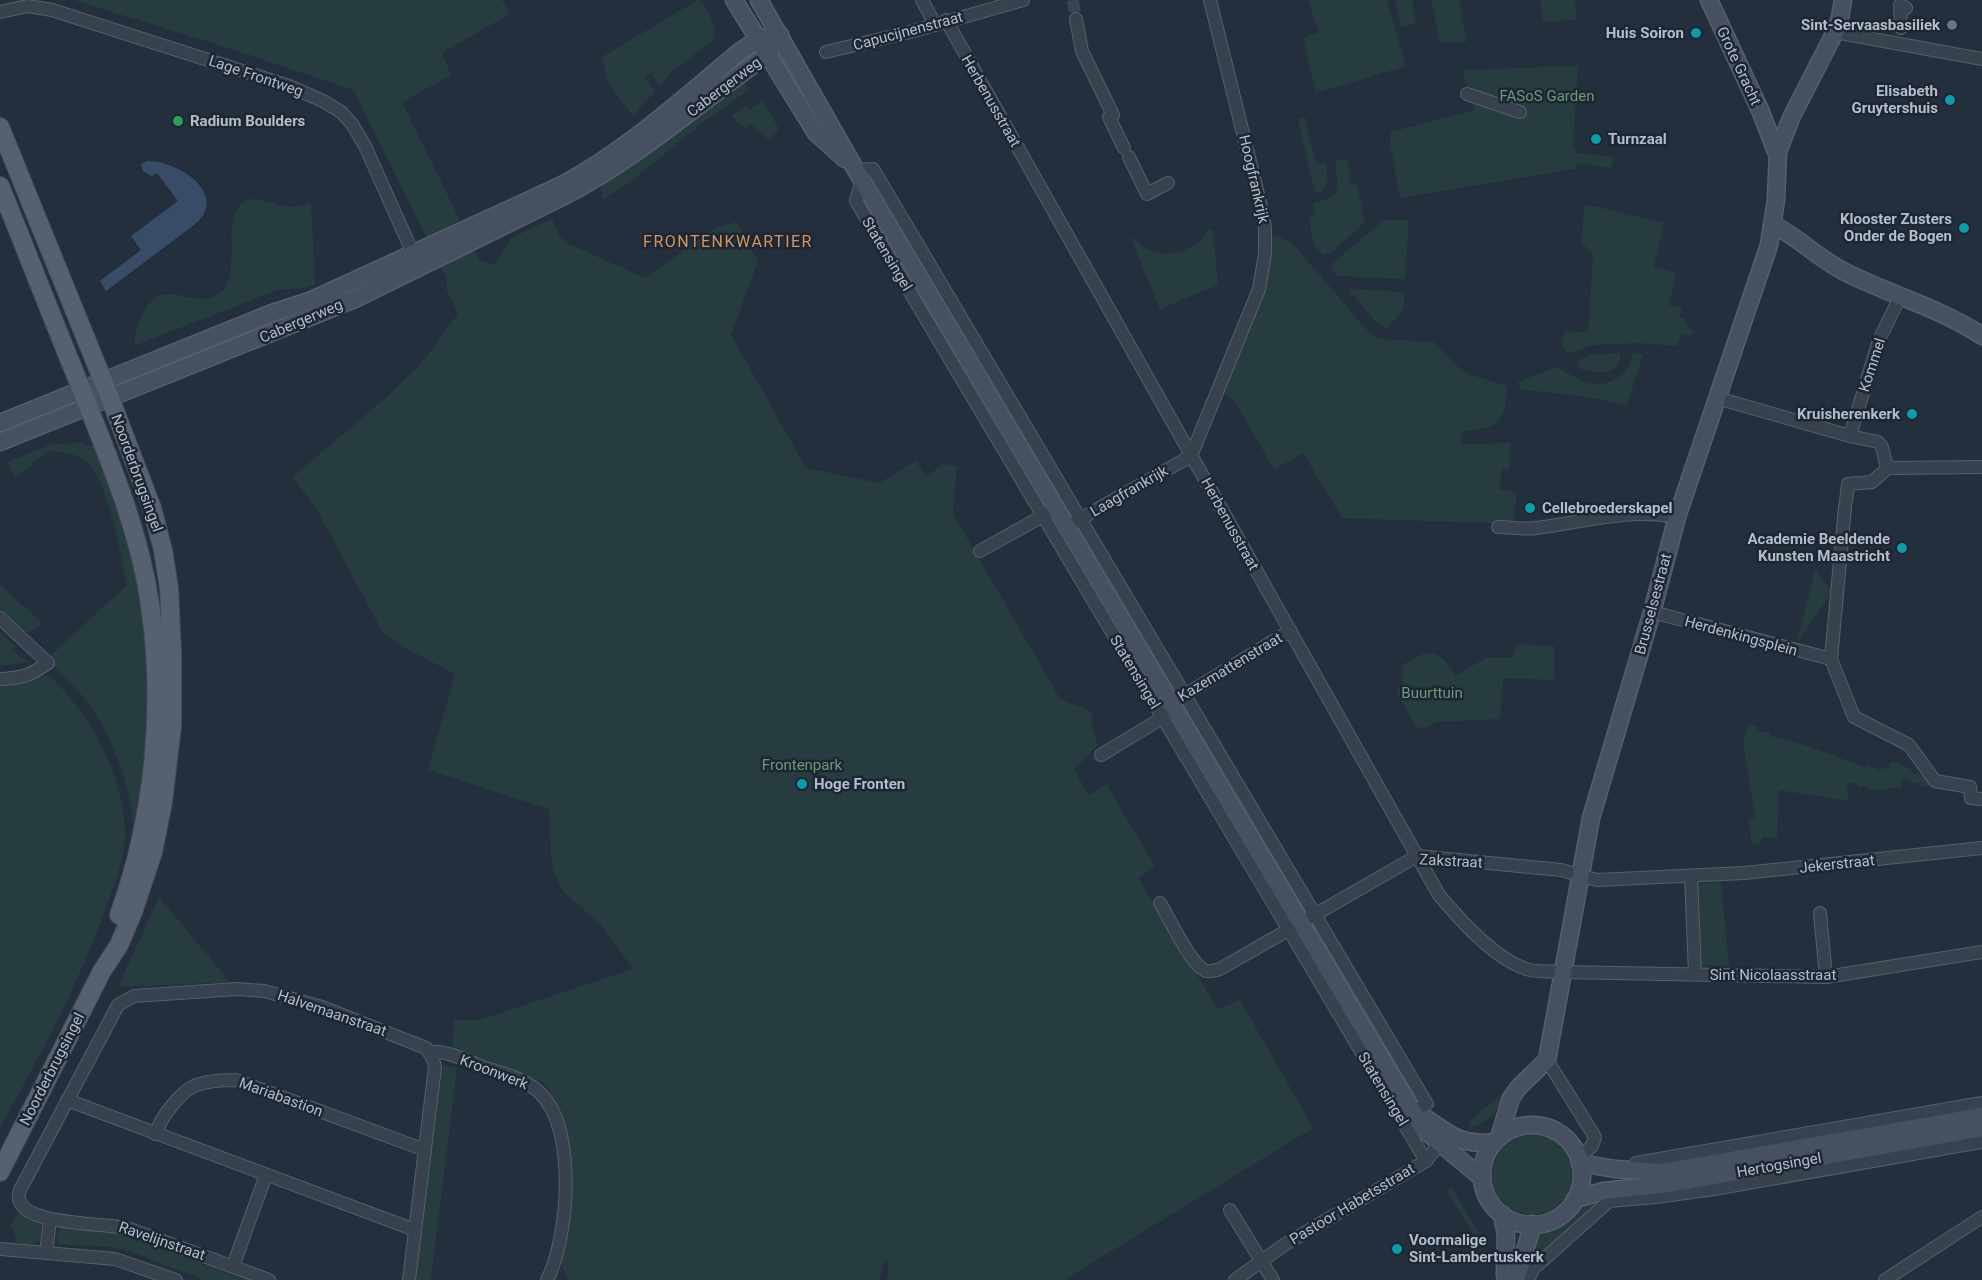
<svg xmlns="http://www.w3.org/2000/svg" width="1982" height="1280" font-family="Roboto,sans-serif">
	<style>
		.green { fill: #263c3f }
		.water { fill: #394c67 }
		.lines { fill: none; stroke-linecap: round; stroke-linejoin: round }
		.street-tunnel { stroke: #3a4453; stroke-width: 12; stroke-dasharray: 12 6; stroke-linecap: butt }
		.street-casing { stroke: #565f6c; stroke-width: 14 }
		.secondary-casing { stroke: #565f6c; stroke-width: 19 }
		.primary-casing { stroke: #414a57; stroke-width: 20 }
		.street { stroke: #38414e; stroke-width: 12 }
		.secondary { stroke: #465061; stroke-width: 16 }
		.primary { stroke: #56606e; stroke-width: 18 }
		.worship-dot { fill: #6b7280; stroke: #1d2633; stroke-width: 2 }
		.culture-dot { fill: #0f9aa8; stroke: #1d2633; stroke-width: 2 }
		.leisure-dot { fill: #2e9e5b; stroke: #1d2633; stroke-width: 2 }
		.labels { text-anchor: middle; stroke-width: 5; stroke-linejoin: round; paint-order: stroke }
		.poi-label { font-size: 15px; font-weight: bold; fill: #b4bcc9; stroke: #1d2633; text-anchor: end }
		.street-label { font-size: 15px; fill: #b4bcc9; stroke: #1d2633 }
		.park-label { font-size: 15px; fill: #6b9a76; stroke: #1d2633 }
		.neighbourhood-label { font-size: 16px; letter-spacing: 1.5px; fill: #d59563; stroke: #1d2633 }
	</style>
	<rect width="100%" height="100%" fill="#242f3e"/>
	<!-- green -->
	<g class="green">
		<polygon points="74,0 502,0 510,14 442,53 451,75 402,102 479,259 493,265 513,237 552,219 558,234 567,243 645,278 713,229 736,222 758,261 731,335 806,468 879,483 916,461 926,477 943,464 957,466 953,511 955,517 1060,699 1092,712 1093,719 1091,725 1098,745 1074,770 1089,795 1107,785 1155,866 1138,878 1218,1009 1240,1000 1313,1128 1064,1280 887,1280 889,1261 885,1260 879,1280 569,1280 562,1267 561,1117 552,1093 543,1083 531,1077 452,1050 454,1020 480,1020 633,969 601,925 564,892 553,872 551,854 549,809 428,770 455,674 403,647 383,633 317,510 293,477 388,396 421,364 458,314 446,288 447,280 354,90 235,50"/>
		<path d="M698 0C708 9 719 27 712 41L673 71 659 86 651 72 645 78 655 91 633 116 608 83 604 65 600 58Z"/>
		<polygon points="1308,0 1387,0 1406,66 1316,93 1303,38 1319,32"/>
		<polygon points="1395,0 1412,0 1416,23 1401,27"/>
		<path d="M1431 0H1459L1466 42C1457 44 1449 41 1440 43Z"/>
		<polygon points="1540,0 1575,0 1577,20 1543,22"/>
		<polygon points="1578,66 1573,147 1576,148 1576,153 1614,157 1611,168 1576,163 1576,169 1400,198 1390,143 1391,132 1474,110 1462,70"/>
		<polygon points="744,82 749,89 701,124 629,183 602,200 601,182"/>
		<polygon points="763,101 779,129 769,140 750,123 745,128 731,116 746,106 749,110"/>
		<path d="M1305 117 1316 164 1326 163C1327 176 1332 191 1315 193L1298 119Z"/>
		<path d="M1347 159 1351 185 1357 184 1365 222 1332 252 1324 255C1311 246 1311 231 1309 217L1315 214 1313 204C1343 195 1338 189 1335 161Z"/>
		<path d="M250 199C277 200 280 213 311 203L315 284 303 288 277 290 136 345C133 338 136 331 139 323 160 266 193 314 219 294 246 274 215 211 250 199Z"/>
		<polygon points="1585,204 1664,223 1654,267 1676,273 1669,305 1682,308 1680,317 1685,319 1687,326 1694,331 1692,335 1682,334 1677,346 1637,343 1593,345 1567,354 1562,344 1565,331 1588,332 1593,254 1581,242"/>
		<polygon points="1384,220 1409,220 1405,279 1337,276 1330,267 1334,262"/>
		<path d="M1207 230H1213L1218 285 1160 309 1131 239 1134 238C1140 243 1146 250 1154 252 1173 257 1200 249 1207 230Z"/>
		<path d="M1270 236H1276L1291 242 1368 331 1376 337 1384 339 1434 342 1459 368 1471 375 1506 386C1507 393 1505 399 1505 406 1501 430 1482 428 1462 432L1461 444 1511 443 1509 469H1502L1499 489 1517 492 1513 524 1342 518 1303 453 1274 469 1233 399 1222 394Z"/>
		<polygon points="1348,289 1404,292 1404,308 1387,328 1376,322"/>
		<path d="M1633 352 1643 355 1627 405 1587 397 1520 389 1518 382 1556 367C1564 370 1567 373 1573 376 1600 392 1627 383 1633 352Z"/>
		<path d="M1620 353V360C1611 376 1597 374 1581 369L1578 365V360L1593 355Z"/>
		<path d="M80 443 87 446 95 444 133 551 147 628 150 742 134 842C133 791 115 740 85 699 74 685 59 672 47 659L127 585C122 559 107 478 87 462 76 453 62 451 48 451L15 478 8 462 52 444Z"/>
		<polygon points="1815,570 1832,592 1797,643"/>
		<path d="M0 585 41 622C38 629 30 634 22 631L0 610Z"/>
		<polygon points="0,632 16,647 11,648 27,662 0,666"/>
		<path d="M1517 644 1554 646V680L1503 678 1500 719 1437 722 1425 728 1416 727 1396 692 1403 684 1401 666C1428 648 1437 647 1456 676L1485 658H1512Z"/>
		<path d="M47 675C59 681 87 719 94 731 112 762 126 803 125 840 123 864 113 888 105 910 78 986 39 1057 0 1128V684L20 682Z"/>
		<polygon points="1749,725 1757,727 1756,730 1770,733 1770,736 1812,747 1866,768 1867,765 1880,770 1881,767 1888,770 1890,761 1911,769 1912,773 1921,775 1930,782 1931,785 1921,787 1921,783 1911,783 1910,780 1901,780 1901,788 1868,790 1868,786 1858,787 1857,783 1847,783 1848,801 1779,790 1777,838 1762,837 1761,843 1752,844 1748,819 1755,818 1743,742"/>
		<polygon points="1721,882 1729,966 1699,965 1697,884"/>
		<polygon points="159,897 230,982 118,987"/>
		<polygon points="440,1065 457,1068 431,1280 414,1280"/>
		<path d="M1510 1086C1503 1103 1491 1124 1471 1127L1469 1122Z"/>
		<circle cx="1532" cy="1175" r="40"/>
		<polygon points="1449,1188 1452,1188 1484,1243 1480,1245 1446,1190"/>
		<polygon points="1598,1200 1596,1206 1546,1250 1531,1251 1534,1242 1541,1234 1561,1226 1585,1205"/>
		<path d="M19 1211 37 1219 41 1223V1239L34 1245C9 1244 21 1242 10 1225Z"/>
		<polygon points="60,1228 120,1233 246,1280 204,1280 129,1251 111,1247 59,1244 56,1235"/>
	</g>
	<!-- water -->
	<path class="water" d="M147 161C178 160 231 195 194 225L106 291 100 281 141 250 131 236 178 201 157 173 151 176 143 171 141 164Z"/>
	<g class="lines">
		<!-- street-tunnel -->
		<polyline class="street-tunnel" points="1073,0 1076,19"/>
		<!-- street casing -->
		<g class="street-casing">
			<g id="street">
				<polyline points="922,0 935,24"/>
				<polyline points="0,12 28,6 52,10 289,86 323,101 341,112 352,124 365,146 416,260"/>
				<polyline points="1076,19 1082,51 1113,115 1109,117 1124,148"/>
				<path d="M946 20 1439 895C1460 920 1497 962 1530 970 1540 972 1552 971 1563 972L1826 977 1982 952"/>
				<polyline points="1901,28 1900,5 1906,8"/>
				<polyline points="1835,32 1982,59"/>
				<polyline points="826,52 910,32 1023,0"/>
				<polyline points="1467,94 1520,112"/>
				<polyline points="1129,157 1147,194 1168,183"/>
				<polyline points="856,170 873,169 1427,1104 1413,1112"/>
				<polyline points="862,180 856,201 1426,1161"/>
				<polyline points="1717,398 1850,436 1878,442 1882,447 1886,464 1892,468 1982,467"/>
				<polyline points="1850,436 1879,340 1900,297"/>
				<polyline points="1191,456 1259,289 1265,254 1265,228 1262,210 1210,0"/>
				<polyline points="1846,501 1848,484 1872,482 1889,467"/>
				<polyline points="1075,522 1191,456"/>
				<path d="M1498 527C1511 527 1524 530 1536 528 1584 522 1628 508 1677 517"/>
				<polyline points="980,551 1050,512"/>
				<polyline points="1652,612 1831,659 1845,507"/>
				<path d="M0 618 48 663C30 676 21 678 0 679"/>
				<polyline points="1831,659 1854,717 1909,745 1935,781 1970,787 1971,798 1982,799"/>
				<polyline points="1178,699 1290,631"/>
				<polyline points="1101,755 1167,715"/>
				<polyline points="1691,877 1695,974"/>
				<path d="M1160 903C1169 917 1191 966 1206 971 1211 972 1216 970 1220 969L1417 856 1561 870 1597 880 1744 873 1982 848"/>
				<polyline points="1820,913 1826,977"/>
				<path d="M430 1052C446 1050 468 1061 483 1067 502 1073 527 1079 541 1094 577 1130 569 1237 547 1280"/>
				<polyline points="1547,1060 1595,1137 1592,1146 1579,1158"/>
				<polyline points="67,1100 415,1230"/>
				<path d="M155 1134C161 1118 179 1093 194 1086 206 1081 224 1080 236 1080L425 1150"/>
				<polyline points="1630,1171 1636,1163 1982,1103"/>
				<polyline points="1230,1210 1273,1280"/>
				<polyline points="0,1249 115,1259 176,1280"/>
				<polyline points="46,1253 50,1220"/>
				<polyline points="233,1266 266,1175"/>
				<path d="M269 1280 130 1229C110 1222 7 1228 20 1190L118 1005 134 996 237 989 264 991 322 1007 426 1048 433 1059 435 1067 409 1280"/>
				<polyline points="1235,1280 1284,1245 1426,1161 1439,1144"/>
				<polyline points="1528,1280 1533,1269 1609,1201 1656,1197 1714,1189 1982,1142"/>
				<polyline points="1885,1280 1982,1217"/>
			</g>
		</g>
		<!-- secondary casing -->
		<g class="secondary-casing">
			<g id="secondary">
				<polyline points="734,0 816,133 845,159"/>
				<polyline points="759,0 853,165 1423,1129 1482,1178"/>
				<polyline points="1709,0 1760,110 1777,154"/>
				<path d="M1772 224C1798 237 1819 259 1845 272 1890 295 1941 308 1982 336"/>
				<path d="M0 423 272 313 312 300 562 185C628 150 684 97 742 50L758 39 780 35"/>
				<path d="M0 442 355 299 566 195C639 157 700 102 767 55L780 35"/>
				<path d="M1427 1119C1453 1137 1460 1144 1493 1143"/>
				<circle cx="1532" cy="1175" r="50"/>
				<polyline points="1499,1138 1511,1098 1519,1087 1547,1060 1591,818 1652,612 1677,517 1769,245 1776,200 1778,151 1792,116 1835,32 1840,18 1843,0"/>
				<polyline points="1580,1163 1615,1169 1662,1172 1982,1116"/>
				<polyline points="1575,1199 1604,1191 1669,1184 1982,1128"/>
				<polyline points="1502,1214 1506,1235 1505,1275 1507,1280"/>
				<polyline points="1516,1280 1533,1224"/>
			</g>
		</g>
		<!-- primary casing -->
		<g class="primary-casing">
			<g id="primary">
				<polyline points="0,127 110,398 152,508 163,550 169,588 172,652 172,726 163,802 153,852 133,912 119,945 102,971 0,1172"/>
				<path d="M0 186C28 255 55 325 83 393 110 462 140 532 150 605 165 707 154 818 119 915"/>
			</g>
		</g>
		<!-- street -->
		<use href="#street" class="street"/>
		<!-- secondary -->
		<use href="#secondary" class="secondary"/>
		<!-- primary -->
		<use href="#primary" class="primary"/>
	</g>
	<!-- markers -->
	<circle class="worship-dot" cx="1952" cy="25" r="6"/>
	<g class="culture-dot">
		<circle cx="1696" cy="33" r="6"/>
		<circle cx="1950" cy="100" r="6"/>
		<circle cx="1596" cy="139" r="6"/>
		<circle cx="1964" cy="228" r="6"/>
		<circle cx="1912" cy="414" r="6"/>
		<circle cx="1530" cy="508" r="6"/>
		<circle cx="1902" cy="548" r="6"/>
		<circle cx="802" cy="784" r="6"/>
		<circle cx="1397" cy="1249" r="6"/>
	</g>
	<circle class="leisure-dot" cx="178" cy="121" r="6"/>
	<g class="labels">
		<!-- poi labels -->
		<g class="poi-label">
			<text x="1940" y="30">Sint-Servaasbasiliek</text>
			<text x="1684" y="38">Huis Soiron</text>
			<text x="1938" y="96">Elisabeth<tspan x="1938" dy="17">Gruytershuis</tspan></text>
			<text x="190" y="126" text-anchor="start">Radium Boulders</text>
			<text x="1608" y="144" text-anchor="start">Turnzaal</text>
			<text x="1952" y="224">Klooster Zusters<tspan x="1952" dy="17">Onder de Bogen</tspan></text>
			<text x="1900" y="419">Kruisherenkerk</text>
			<text x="1542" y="513" text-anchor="start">Cellebroederskapel</text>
			<text x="1890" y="544">Academie Beeldende<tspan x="1890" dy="17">Kunsten Maastricht</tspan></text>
			<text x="814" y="789" text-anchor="start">Hoge Fronten</text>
			<text x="1409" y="1245" text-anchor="start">Voormalige<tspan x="1409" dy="17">Sint-Lambertuskerk</tspan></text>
		</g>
		<!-- street labels -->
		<g class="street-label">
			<text transform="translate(908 31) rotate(-15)" y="5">Capucijnenstraat</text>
			<text transform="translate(1739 66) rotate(65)" y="5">Grote Gracht</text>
			<text transform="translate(256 76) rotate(19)" y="5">Lage Frontweg</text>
			<text transform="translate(724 87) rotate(-37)" y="5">Cabergerweg</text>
			<text transform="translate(991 101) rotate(60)" y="5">Herbenusstraat</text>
			<text transform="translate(1254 179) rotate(77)" y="5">Hoogfrankrijk</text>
			<text transform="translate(887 254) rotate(59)" y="5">Statensingel</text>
			<text transform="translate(301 321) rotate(-23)" y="5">Cabergerweg</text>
			<text transform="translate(1872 365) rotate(-72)" y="5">Kommel</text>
			<text transform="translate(137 473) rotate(70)" y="5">Noorderbrugsingel</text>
			<text transform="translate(1129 491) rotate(-30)" y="5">Laagfrankrijk</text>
			<text transform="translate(1230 524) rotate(61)" y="5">Herbenusstraat</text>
			<text transform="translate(1653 604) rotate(-75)" y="5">Brusselsestraat</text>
			<text transform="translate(1741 636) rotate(15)" y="5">Herdenkingsplein</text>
			<text transform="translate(1230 667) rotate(-31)" y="5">Kazemattenstraat</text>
			<text transform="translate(1135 672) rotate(59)" y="5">Statensingel</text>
			<text transform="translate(1451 861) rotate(3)" y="5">Zakstraat</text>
			<text transform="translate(1837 864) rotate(-6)" y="5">Jekerstraat</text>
			<text x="1773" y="980">Sint Nicolaasstraat</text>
			<text transform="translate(332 1013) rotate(19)" y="5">Halvemaanstraat</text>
			<text transform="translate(52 1069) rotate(-63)" y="5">Noorderbrugsingel</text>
			<text transform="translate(494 1072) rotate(21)" y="5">Kroonwerk</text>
			<text transform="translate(1383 1089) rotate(59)" y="5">Statensingel</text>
			<text transform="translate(281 1097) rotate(20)" y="5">Mariabastion</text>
			<text transform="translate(1779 1165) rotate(-10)" y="5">Hertogsingel</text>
			<text transform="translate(1352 1204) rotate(-31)" y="5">Pastoor Habetsstraat</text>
			<text transform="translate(162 1241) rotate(19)" y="5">Ravelijnstraat</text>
		</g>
		<!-- park labels -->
		<g class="park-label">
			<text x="1547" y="101">FASoS Garden</text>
			<text x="1432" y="698">Buurttuin</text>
			<text x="802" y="770">Frontenpark</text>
		</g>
		<!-- neighbourhood labels -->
		<g class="neighbourhood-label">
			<text x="728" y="247">FRONTENKWARTIER</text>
		</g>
	</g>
</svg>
